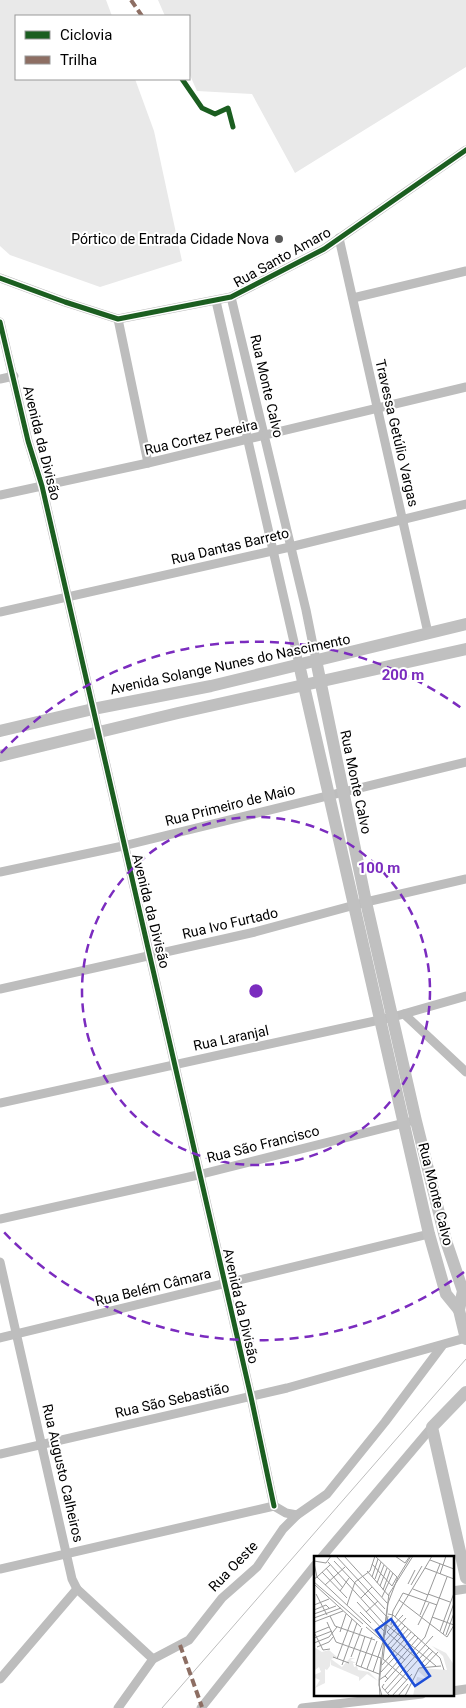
<svg xmlns="http://www.w3.org/2000/svg" width="466" height="1708" font-family="Roboto,sans-serif">
	<style>
		.green { fill: #e9e9e9 }
		.lines { fill: none; stroke-linecap: round; stroke-linejoin: round }
		.street { stroke: #bdbdbd; stroke-width: 9 }
		.secondary { stroke: #c0c0c0; stroke-width: 12 }
		.tram { stroke: #bdbdbd; stroke-width: 1 }
		.quiet { stroke: #8d6e63; stroke-width: 4; stroke-dasharray: 8 4; stroke-linecap: butt }
		.cycleway-casing { stroke: #fff; stroke-width: 8 }
		.cycleway { stroke: #1b5e20; stroke-width: 5 }
		.ring { fill: none; stroke: #7b2cbf; stroke-width: 2.5; stroke-dasharray: 9 6 }
		.poi-dot { fill: #595959; stroke: #fff; stroke-width: 2 }
		.labels { text-anchor: middle; stroke-width: 4; stroke-linejoin: round; paint-order: stroke }
		.poi-label { font-size: 14px; fill: #000; stroke: #fff; text-anchor: end }
		.street-label { font-size: 14px; fill: #000; stroke: #fff }
		.inset-road { fill: none; stroke: #999; stroke-width: 1 }
		.view { fill: #1d4ed8; fill-opacity: 0.15; stroke: #1d4ed8; stroke-width: 2.5 }
		.inset-edge { fill: none; stroke: #000; stroke-width: 2.5 }
		.centre { fill: #7b2cbf; stroke: #fff; stroke-width: 2.5 }
		.ring-label { font-size: 15px; text-anchor: middle; font-weight: bold; fill: #7b2cbf; stroke: #fff; stroke-width: 4; stroke-linejoin: round; paint-order: stroke }
	</style>
	<rect width="100%" height="100%" fill="#fff"/>
	<!-- green -->
	<g class="green">
		<polygon points="0,0 106,0 112,16 16,16 16,79 135,79 154,131 182,261 100,287 10,255 0,246"/>
		<polygon points="158,0 466,0 466,67 295,173 252,94 197,91 189,73 189,16 165,16"/>
	</g>
	<g class="lines">
		<!-- street -->
		<g class="street">
			<polyline points="339,238 428,633"/>
			<polyline points="0,278 65,302 118,319 231,297 324,249 466,150"/>
			<polyline points="231,297 306,610 316,660"/>
			<polyline points="353,298 466,271"/>
			<polyline points="216,301 299,664"/>
			<polyline points="118,319 148,463"/>
			<polyline points="0,322 28,441 42,486 251,1397 274,1506"/>
			<polyline points="0,379 14,376"/>
			<polyline points="0,495 148,463 466,387"/>
			<polyline points="0,612 290,547 466,504"/>
			<polyline points="0,872 123,846 466,762"/>
			<polyline points="0,989 255,932 366,902 466,879"/>
			<polyline points="404,1014 466,1072"/>
			<polyline points="0,1103 393,1017 466,996"/>
			<polyline points="0,1219 198,1175 408,1122"/>
			<polyline points="0,1262 72,1579 77,1589 153,1659"/>
			<polyline points="0,1338 429,1234"/>
			<polyline points="0,1454 287,1388 465,1338"/>
			<polyline points="322,1557 432,1427"/>
			<polyline points="0,1569 274,1506 286,1513 297,1515"/>
			<polyline points="452,1591 466,1589"/>
			<polyline points="0,1679 77,1589"/>
			<polyline points="452,1691 466,1689"/>
			<polyline points="118,1708 153,1659 189,1640 222,1598 257,1567 283,1529 297,1515 327,1494 385,1422 442,1346"/>
			<polyline points="201,1708 315,1565"/>
			<polyline points="302,1708 422,1694"/>
		</g>
		<!-- secondary -->
		<g class="secondary">
			<polyline points="316,660 366,902 416,1121 446,1241 463,1291 459,1310 466,1339"/>
			<polyline points="299,664 429,1234 446,1294 459,1310"/>
			<polyline points="0,731 93,709 211,686 466,624"/>
			<polyline points="0,756 178,713 466,649"/>
			<polyline points="466,1392 432,1427 466,1578"/>
		</g>
		<!-- tram -->
		<polyline class="tram" points="162,1708 466,1359"/>
		<!-- quiet -->
		<g class="quiet">
			<polyline points="131,0 142,16"/>
			<polyline points="180,1645 202,1707"/>
		</g>
		<!-- cycleway casing -->
		<g class="cycleway-casing">
			<g id="cycleway">
				<polyline points="182,79 202,108 215,114 228,108 233,127"/>
				<polyline points="0,278 65,302 118,319 231,297 324,249 466,150"/>
				<polyline points="0,322 28,441 42,486 251,1397 274,1506"/>
			</g>
		</g>
		<!-- cycleway -->
		<use href="#cycleway" class="cycleway"/>
	</g>
	<!-- distance rings -->
	<g class="ring">
		<circle cx="256" cy="991" r="174"/>
		<path d="M464 1272A349 349 0 0 1 1 1229M1 753A349 349 0 0 1 464 710"/>
	</g>
	<!-- markers -->
	<circle class="poi-dot" cx="279" cy="239" r="5"/>
	<g class="labels">
		<!-- poi labels -->
		<g class="poi-label">
			<text x="269" y="244">Pórtico de Entrada Cidade Nova</text>
		</g>
		<!-- street labels -->
		<g class="street-label">
			<text transform="translate(282 257) rotate(-29)" y="5">Rua Santo Amaro</text>
			<text transform="translate(267 386) rotate(77)" y="5">Rua Monte Calvo</text>
			<text transform="translate(397 433) rotate(77)" y="5">Travessa Getúlio Vargas</text>
			<text transform="translate(201 437) rotate(-13)" y="5">Rua Cortez Pereira</text>
			<text transform="translate(42 443) rotate(76)" y="5">Avenida da Divisão</text>
			<text transform="translate(230 546) rotate(-13)" y="5">Rua Dantas Barreto</text>
			<text transform="translate(230 664) rotate(-12)" y="5">Avenida Solange Nunes do Nascimento</text>
			<text transform="translate(356 782) rotate(78)" y="5">Rua Monte Calvo</text>
			<text transform="translate(230 805) rotate(-14)" y="5">Rua Primeiro de Maio</text>
			<text transform="translate(151 911) rotate(76)" y="5">Avenida da Divisão</text>
			<text transform="translate(230 923) rotate(-13)" y="5">Rua Ivo Furtado</text>
			<text transform="translate(231 1038) rotate(-12)" y="5">Rua Laranjal</text>
			<text transform="translate(263 1144) rotate(-14)" y="5">Rua São Francisco</text>
			<text transform="translate(436 1194) rotate(76)" y="5">Rua Monte Calvo</text>
			<text transform="translate(153 1287) rotate(-14)" y="5">Rua Belém Câmara</text>
			<text transform="translate(241 1306) rotate(77)" y="5">Avenida da Divisão</text>
			<text transform="translate(172 1400) rotate(-13)" y="5">Rua São Sebastião</text>
			<text transform="translate(63 1473) rotate(77)" y="5">Rua Augusto Calheiros</text>
			<text transform="translate(233 1566) rotate(-46)" y="5">Rua Oeste</text>
		</g>
	</g>
	<!-- overview -->
	<g transform="translate(314 1556)">
		<rect width="140" height="140" fill="#fff"/>
		<path d="M118 90 132 97 140 109V140H99L103 121 113 123 104 115 106 112 133 114 129 100ZM0 91 8 96 15 94 23 101 17 103 28 111 36 102H41L36 104 42 107H39L40 111 43 110 44 114 55 116 64 125 53 118 45 125V121L17 109 16 103V110L13 114 11 113V127L1 132 6 124 1 122 0 120V119L7 116 5 111 1 114Z" fill="#e9e9e9"/>
		<path class="inset-road" d="M22 0 71 53M30 0 73 47M61 0 83 21 78 30M81 0 91 7 96 0M118 0 111 12 140 23M116 4 140 13M0 5 12 7 17 0M20 5 73 61M14 6 70 68M0 7 3 21 16 9M58 8 78 30M12 12 29 32M53 15 75 40M8 16 33 42M126 18 132 0M58 21 64 3M0 23 3 21 69 83V86M61 23 67 6M0 26 49 68M63 27 70 9M94 28 101 14M1 29 47 71M11 29 31 11M97 29 108 10M66 30 73 12M99 33 114 39M69 34 76 15M26 35 35 22M2 38 13 59M114 38 136 46M68 41 79 17M47 42 58 31M85 44 133 81 140 69M43 46 70 75M0 49 15 43M33 49 41 26 56 15 61 0M0 54 12 49 15 52M46 56 57 67M52 56 64 45M0 58 22 50M74 58 79 59 126 102 130 114M106 59 126 8M16 60 21 70 61 84M81 61 111 12M118 61 140 69M0 62 27 52M0 66 29 55M13 66 22 86 67 102 65 124M73 69 122 110M77 69 79 55 89 37 123 49M104 69 115 47M52 71 91 104M126 75 140 37M0 76 9 94 16 93M26 76 32 58M73 76 111 110M73 76 89 59M0 77 15 71M129 78 140 47M71 79 74 60M132 79 140 57M51 80 42 109 65 118M0 82 18 75M69 83 75 38 99 0M70 86 92 62M0 87 15 81 23 71M71 87 69 103 93 124M74 89 91 70M3 91 15 86 19 81M77 92 94 73M19 101 35 107M37 101 48 72M23 103 38 63M107 108 119 95M28 109 43 67M68 109 97 76M111 110 124 96M47 111 58 81M53 113 63 85M59 116 69 86M67 116 101 79M71 120 104 82M71 126 111 81 133 21M70 128 68 131 76 140M71 134 119 80M74 137 115 92M66 140 65 124 71 120 74 123M68 140 65 129 74 47 84 21 97 0M78 140 98 118M84 140 94 128M91 140 105 112 127 110"/>
		<path class="view" d="M77 63 116 120 101 130 62 74Z"/>
		<rect width="140" height="140" class="inset-edge"/>
	</g>
	<circle cx="256" cy="991" r="8" class="centre"/>
	<g class="ring-label">
		<text x="403" y="680">200 m</text>
		<text x="379" y="873">100 m</text>
	</g>
	<!-- legend -->
	<rect x="15" y="15" width="175" height="65" fill="#ffffff" stroke="#999999"/>
	<rect x="25" y="31" width="25" height="8" fill="#1b5e20" stroke="#999999"/>
	<text x="60" y="40" font-size="15" fill="#000000">Ciclovia</text>
	<rect x="25" y="56" width="25" height="8" fill="#8d6e63" stroke="#999999"/>
	<text x="60" y="65" font-size="15" fill="#000000">Trilha</text>
</svg>
